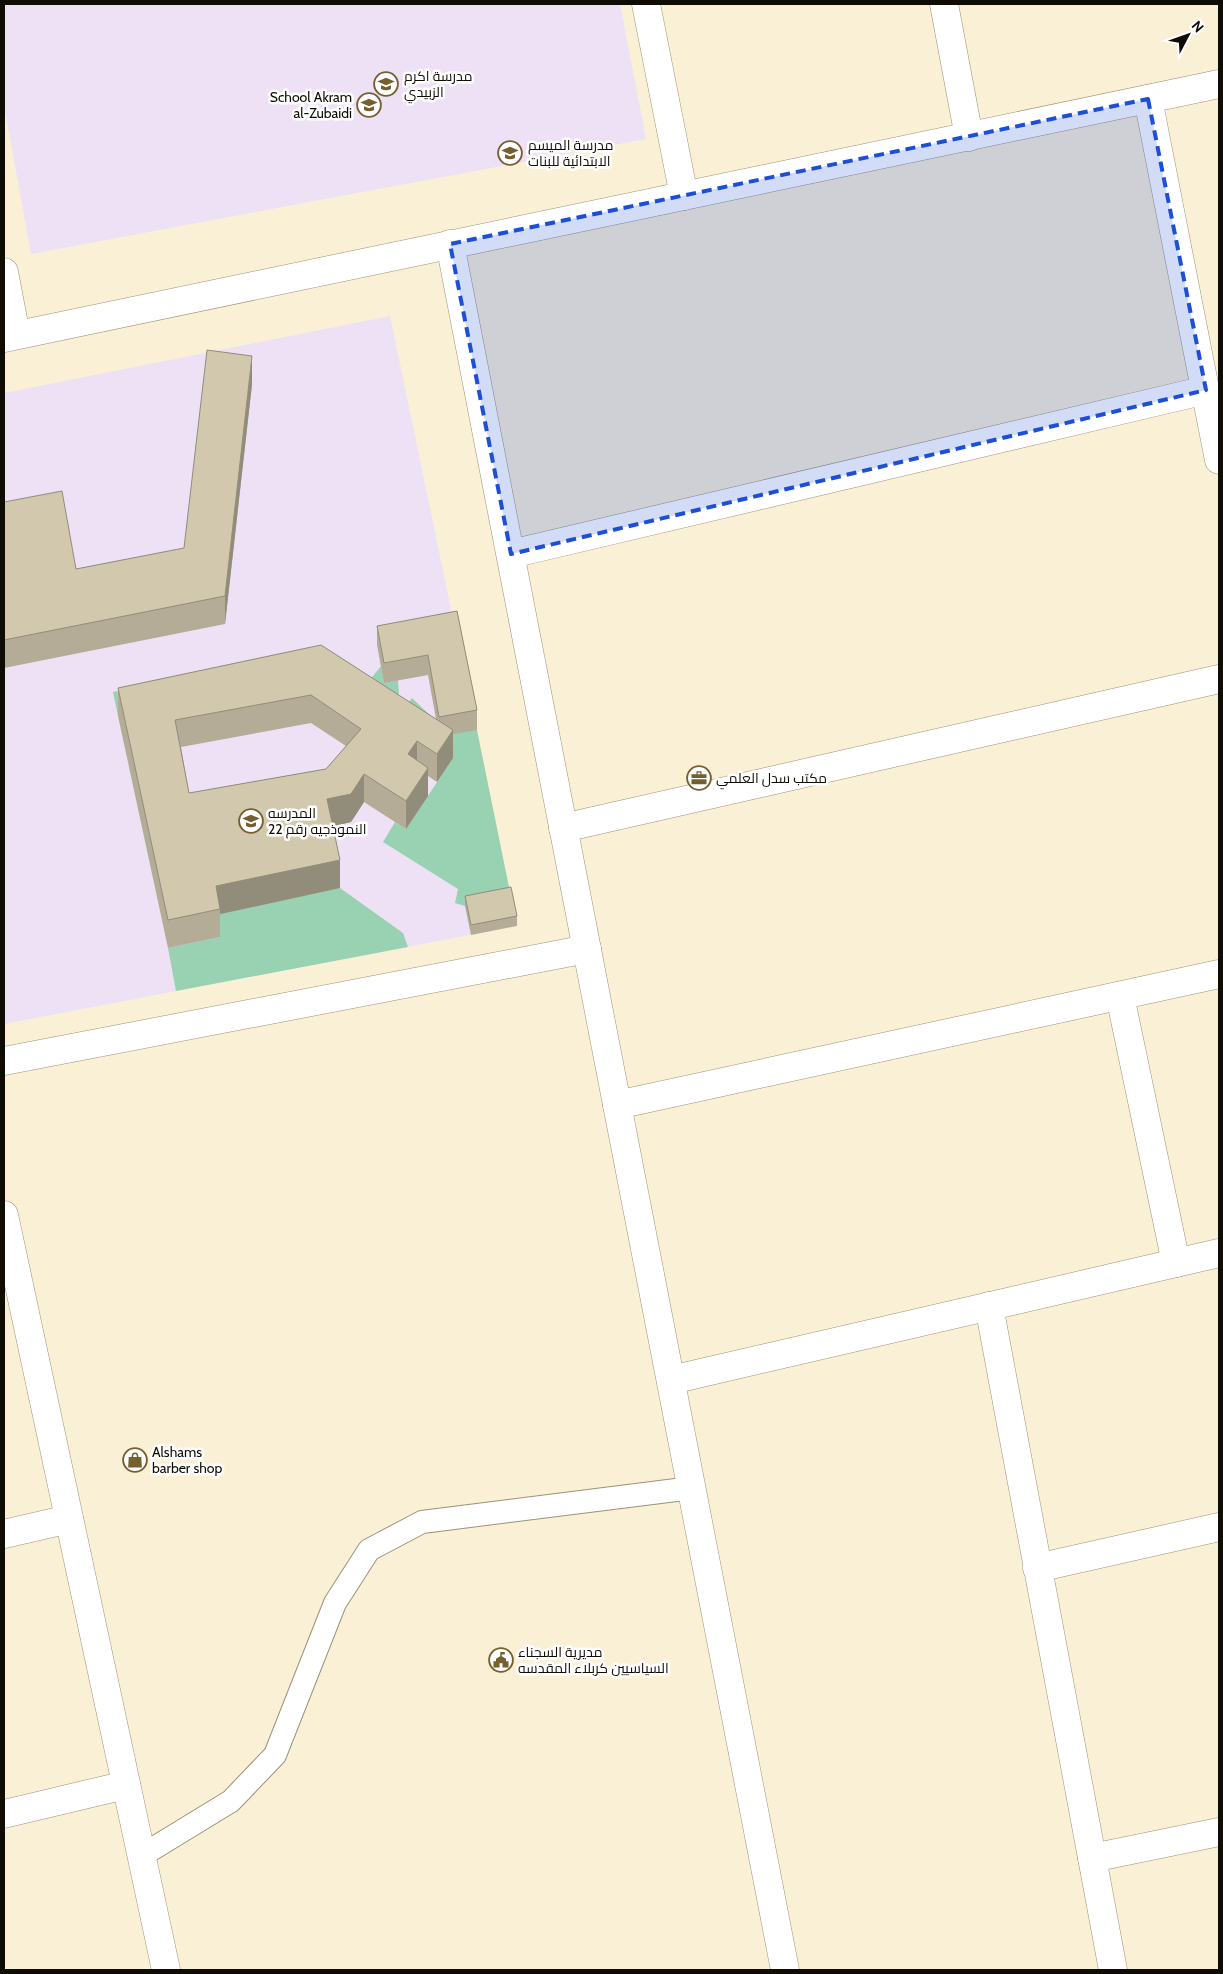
<svg xmlns="http://www.w3.org/2000/svg" width="1223" height="1974" font-family="Cabin,Cairo,sans-serif">
	<style>
		.education { fill: #eee1f5 }
		.green { fill: #99d1b3 }
		.lines { fill: none; stroke-linecap: round; stroke-linejoin: round }
		.service-casing { stroke: #9b927a; stroke-width: 24 }
		.minor-casing { stroke: #9b927a; stroke-width: 29 }
		.service { stroke: #fff; stroke-width: 22 }
		.minor { stroke: #fff; stroke-width: 28 }
		.wall { fill: #b4ac96; fill-rule: evenodd }
		.shaded-wall { fill: #928c7a }
		.building { fill: #d1c8ae; stroke: #928c7a; fill-rule: evenodd }
		.marked { fill: #1d4ed8; fill-opacity: 0.2; stroke: #1d4ed8; stroke-width: 4; stroke-dasharray: 10 6; stroke-linejoin: round }
		.labels { text-anchor: middle; stroke-width: 5; stroke-linejoin: round; paint-order: stroke }
		.poi-label { font-size: 14px; fill: #0f0c04; stroke: #fff; text-anchor: start }
	</style>
	<rect width="100%" height="100%" fill="#faf0d5"/>
	<!-- education -->
	<g class="education">
		<polygon points="4,4 620,4 646,139 31,254 4,105"/>
		<polygon points="390,316 517,926 4,1024 4,393"/>
	</g>
	<!-- green -->
	<g class="green">
		<polygon points="330,653 368,682 381,666 384,683 398,680 399,694 392,699 403,710 412,698 437,722 477,730 511,897 465,906 455,903 458,889 383,842 395,822 406,829 453,758 322,673 118,716 113,692"/>
		<polygon points="340,888 403,933 408,947 176,991 168,948 220,937 216,914"/>
	</g>
	<g class="lines">
		<!-- service casing -->
		<g class="service-casing">
			<polyline id="service" points="141,1856 231,1801 275,1755 335,1603 369,1550 422,1522 692,1488"/>
		</g>
		<!-- minor casing -->
		<g class="minor-casing">
			<g id="minor">
				<polyline points="646,4 684,196"/>
				<polyline points="944,4 969,137"/>
				<polyline points="1148,99 1219,460"/>
				<polyline points="450,244 785,1970"/>
				<polyline points="4,272 16,335"/>
				<polyline points="4,338 1219,84"/>
				<polyline points="511,554 1206,390"/>
				<polyline points="563,828 1219,679"/>
				<polyline points="1120,996 1176,1263"/>
				<polyline points="4,1061 587,949"/>
				<polyline points="617,1105 1219,974"/>
				<polyline points="4,1215 166,1970"/>
				<polyline points="989,1306 1113,1970"/>
				<polyline points="671,1380 1219,1253"/>
				<polyline points="4,1534 69,1519"/>
				<polyline points="1037,1568 1219,1527"/>
				<polyline points="4,1814 126,1785"/>
				<polyline points="1092,1858 1219,1832"/>
			</g>
		</g>
		<!-- service -->
		<use href="#service" class="service"/>
		<!-- minor -->
		<use href="#minor" class="minor"/>
	</g>
	<!-- wall -->
	<g class="wall">
		<polygon points="252,384 225,624 4,668 4,502 76,569 184,548"/>
		<path d="M457 611 477 710V730L453 734V758L437 782 428 776V796L406 829 364 802 351 822 333 826 340 888 220 914V937L168 948 118 716V688L321 645 436 719 428 675 384 683 377 645V626ZM311 723 346 746 326 769 189 793 181 747Z"/>
		<polygon points="465,896 517,916 517,926 471,935 465,906"/>
	</g>
	<!-- shaded-wall -->
	<g class="shaded-wall">
		<polygon points="252,356 252,384 225,624 225,596"/>
		<polygon points="453,730 453,758 437,782 437,754"/>
		<polygon points="417,741 417,769 408,754"/>
		<polygon points="428,768 428,796 406,829 406,801"/>
		<polygon points="364,774 364,802 351,822 327,828 327,799"/>
		<polygon points="340,860 340,888 220,914 220,909 216,886"/>
	</g>
	<!-- building -->
	<g class="building">
		<polygon points="207,350 252,356 225,596 4,640 4,502 62,491 76,569 184,548"/>
		<polygon points="457,611 477,710 439,717 428,655 384,663 377,626"/>
		<path d="M321 645 453 730 437 754 417 741 408 754 428 768 406 801 364 774 351 794 327 799 340 860 216 886 220 909 168 920 118 688ZM311 695 361 729 326 769 189 793 175 720Z"/>
		<polygon points="511,887 517,916 471,925 465,896"/>
	</g>
	<!-- marked area -->
	<path class="marked" d="M1148 99 1206 390 511 554 450 244Z"/>
	<!-- icons -->
	<defs>
		<g id="school-ring" transform="scale(1.25)"><circle r="9.5" fill="#fff" stroke="#755f2f" stroke-width="1.5"/><path d="M0-5L7-2L0 1L-7-2ZM-4 1L0 2.5L4 1V4Q0 6-4 4Z" fill="#755f2f"/></g>
		<g id="office-ring" transform="scale(1.25)"><circle r="9.5" fill="#fff" stroke="#755f2f" stroke-width="1.5"/><path d="M-6-3h4V-5.5h4V-3h4V5H-6ZM-1-4.5V-3h2v-1.5ZM-6 0V1H6V0Z" fill="#755f2f"/></g>
		<g id="shop-ring" transform="scale(1.25)"><circle r="9.5" fill="#fff" stroke="#755f2f" stroke-width="1.5"/><path d="M-5-2.5h2.3a2.7 3.5 0 0 1 5.4 0H5L5.5 6h-11ZM-1.5-2.5h3a1.5 2.3 0 0 0-3 0Z" fill="#755f2f"/></g>
		<g id="civic-ring" transform="scale(1.25)"><circle r="9.5" fill="#fff" stroke="#755f2f" stroke-width="1.5"/><path d="M-.6-6.5H3V-4.5H.6V-3L4-1V1h2V6H-6V1h2V-1L-.6-3ZM-1.2 2.5V6h2.4V2.5Z" fill="#755f2f"/></g>
	</defs>
	<g fill-rule="evenodd">
		<use href="#school-ring" x="386" y="84"/>
		<use href="#school-ring" x="369" y="105"/>
		<use href="#school-ring" x="510" y="153"/>
		<use href="#office-ring" x="699" y="778"/>
		<use href="#school-ring" x="251" y="821"/>
		<use href="#shop-ring" x="135" y="1460"/>
		<use href="#civic-ring" x="501" y="1660"/>
	</g>
	<g class="labels">
		<!-- poi labels -->
		<g class="poi-label">
			<text x="404" y="81">مدرسة اكرم<tspan x="404" dy="16">الزبيدي</tspan></text>
			<text x="352" y="102" text-anchor="end">School Akram<tspan x="352" dy="16">al-Zubaidi</tspan></text>
			<text x="528" y="150">مدرسة الميسم<tspan x="528" dy="16">الابتدائية للبنات</tspan></text>
			<text x="716" y="783">مكتب سدل العلمي</text>
			<text x="268" y="818">المدرسه<tspan x="268" dy="16">النموذجيه رقم 22</tspan></text>
			<text x="152" y="1457">Alshams<tspan x="152" dy="16">barber shop</tspan></text>
			<text x="518" y="1657">مديرية السجناء<tspan x="518" dy="16">السياسيين كربلاء المقدسه</tspan></text>
		</g>
	</g>
	<!-- border -->
	<rect width="1223" height="1974" fill="none" stroke="#0f0c04" stroke-width="10"/>
	<!-- north arrow -->
	<g transform="translate(1188 35) rotate(49)" stroke="#ffffff" stroke-width="4" paint-order="stroke">
	<path d="M0-4L9 19L0 12L-9 19Z" fill="#0f0c04"/>
	<text y="-8" font-size="14" font-weight="bold" text-anchor="middle" fill="#0f0c04">N</text>
	</g>
</svg>
